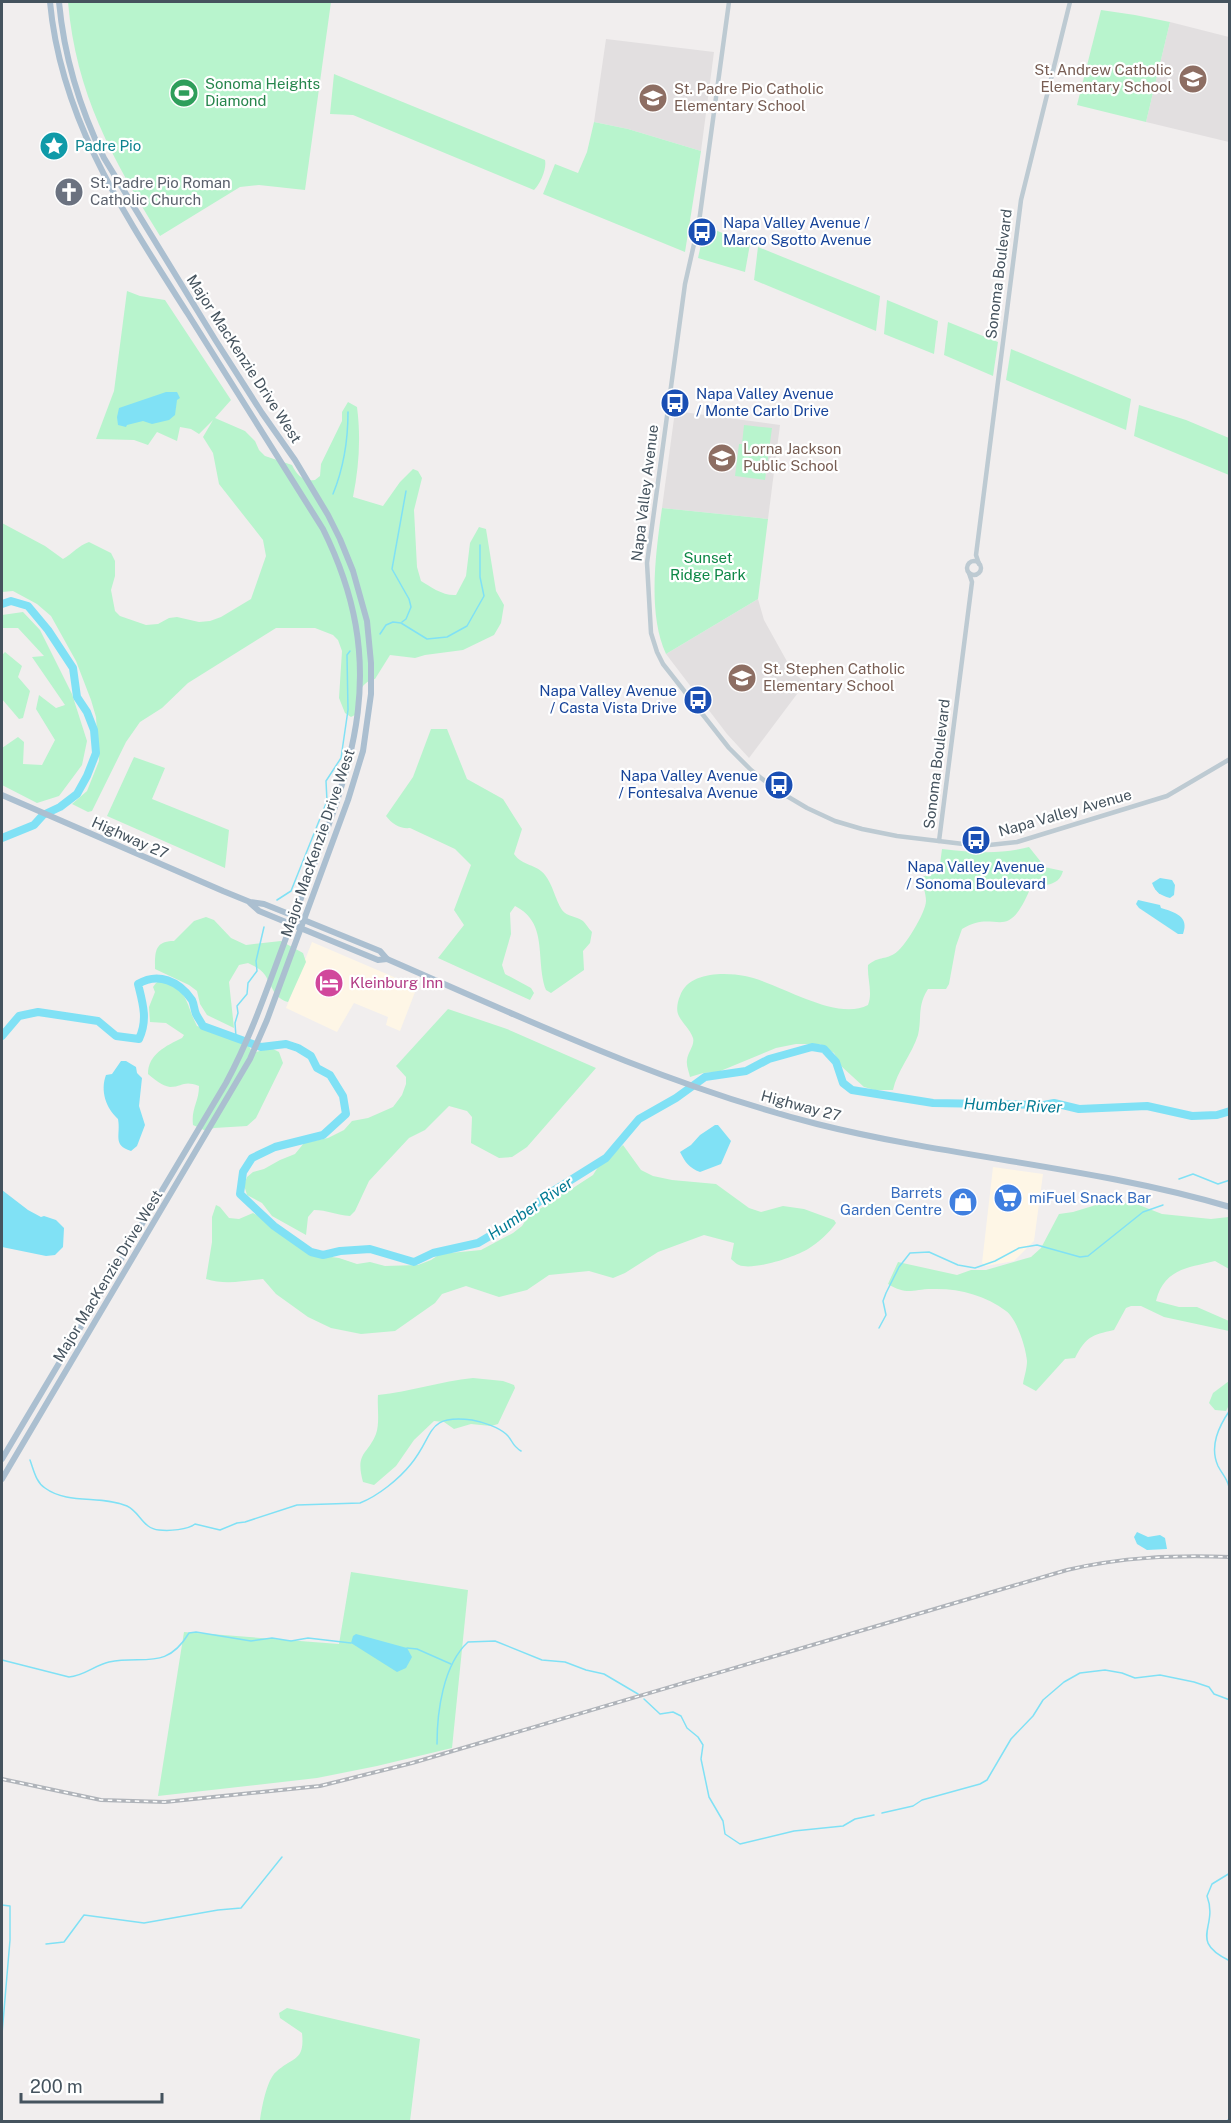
<svg xmlns="http://www.w3.org/2000/svg" width="1231" height="2123" font-family="'Public Sans',sans-serif">
	<style>
		.commercial { fill: #fef6e6 }
		.education { fill: #e2dfe0 }
		.green { fill: #b8f4cd }
		.water { fill: #80e1f5 }
		.lines { fill: none; stroke-linecap: round; stroke-linejoin: round }
		.stream { stroke: #80e1f5; stroke-width: 1.5 }
		.river { stroke: #80e1f5; stroke-width: 8 }
		.tertiary { stroke: #bdcad2; stroke-width: 4.5 }
		.primary { stroke: #abbfd0; stroke-width: 6 }
		.rail-casing { stroke: #b0b4ba; stroke-width: 4 }
		.rail { stroke: #fff; stroke-width: 1.5; stroke-dasharray: 4.5; stroke-linecap: butt }
		.labels { text-anchor: middle; stroke-width: 4.5; stroke-linejoin: round; paint-order: stroke }
		.education-label { font-size: 15px; fill: #785e54; stroke: #fff; text-anchor: start }
		.leisure-label { font-size: 15px; fill: #27864d; stroke: #fff; text-anchor: start }
		.culture-label { font-size: 15px; fill: #0d838f; stroke: #fff; text-anchor: start }
		.worship-label { font-size: 15px; fill: #5b616d; stroke: #fff; text-anchor: start }
		.transit-label { font-size: 15px; fill: #164399; stroke: #fff; text-anchor: start }
		.street-label { font-size: 15px; fill: #45535e; stroke: #fff }
		.park-label { font-size: 15px; fill: #0d8746; stroke: #fff }
		.hotel-label { font-size: 15px; fill: #b23c85; stroke: #fff; text-anchor: start }
		.shop-label { font-size: 15px; fill: #366cbe; stroke: #fff; text-anchor: end }
		.water-label { font-size: 16px; font-style: italic; fill: #037b94; stroke: #fff }
	</style>
	<rect width="100%" height="100%" fill="#f1eeee"/>
	<!-- commercial -->
	<g class="commercial">
		<polygon points="312,942 417,987 400,1031 386,1025 388,1017 354,1003 337,1032 286,1008"/>
		<polygon points="993,1167 1043,1174 1034,1241 1014,1261 986,1266 982,1263"/>
	</g>
	<!-- education -->
	<g class="education">
		<polygon points="1170,22 1229,37 1229,142 1146,122"/>
		<polygon points="606,39 714,52 701,151 628,129 594,122"/>
		<polygon points="675,411 780,425 768,519 662,508"/>
		<polygon points="758,599 764,620 794,674 806,682 749,758 727,734 666,654"/>
	</g>
	<!-- green -->
	<g class="green">
		<path d="M68 2H331L305 190 259 185 240 187 160 236C112 158 76 94 68 2Z"/>
		<polygon points="1101,10 1135,15 1170,22 1146,122 1077,105"/>
		<path d="M334 74 545 160C547 169 540 184 534 190L353 115 330 114Z"/>
		<polygon points="594,122 628,129 701,151 685,252 543,194 555,164 578,173 587,152"/>
		<polygon points="705,226 750,244 745,272 698,258"/>
		<polygon points="758,247 880,296 876,331 754,280"/>
		<path d="M127 291 140 296 165 300 231 400 215 418 245 431 255 441 259 450 265 456 292 465C297 475 303 482 315 480L320 476 321 464 342 421V412L348 402 357 407C361 437 359 467 353 497L383 506 400 482 413 469 418 471 422 478 414 510 417 567 421 581C431 587 443 596 456 595L466 576 470 543 479 527 486 529 496 591 504 605 501 623 494 635 463 650 425 655 415 658 390 655 375 679C358 682 357 701 355 715L351 717 345 713 339 698 342 651 338 640 333 635 315 628H276L188 683 162 708 140 722 126 742 92 811 88 812 72 804 87 791 99 761 96 717 91 700 76 661 51 616 37 604 13 591 2 592V523L45 546 63 559C72 554 79 545 89 542L111 553 115 561V576L111 590 115 611 120 616 146 625 158 624 169 618 177 617 199 622 210 621 221 617 251 599 266 556 263 540 219 484 213 453 203 437 213 420 199 434 191 429 180 427 177 441 157 432 148 445 134 440 96 439 114 391Z"/>
		<polygon points="887,300 938,321 934,354 884,334"/>
		<polygon points="948,322 998,342 993,376 944,355"/>
		<polygon points="1011,349 1131,399 1126,430 1006,380"/>
		<polygon points="1139,405 1186,420 1229,438 1229,475 1134,436"/>
		<polygon points="744,425 772,428 765,480 735,476 739,444 742,444"/>
		<path d="M662 508 768 519 758 599 666 654C647 613 656 551 662 508Z"/>
		<polygon points="23,612 40,630 72,694 87,741 82,765 59,796 37,803 2,785 2,748 18,737 24,742 23,764 42,765 55,740 36,709 39,695 56,708 65,705 32,657 44,656 18,628 2,628 2,615"/>
		<polygon points="5,652 22,666 18,677 30,691 23,718 19,719 2,699 2,655"/>
		<path d="M431 729H447L467 779 503 799 522 829 514 854C522 866 537 864 545 875 553 885 555 899 562 910 567 917 577 916 583 921 586 924 589 929 592 932L590 943 583 951 584 970 551 993 546 990C535 959 549 923 515 906L510 913 511 934 502 965 505 974 531 988 534 993 530 1000 438 958 464 925 454 910 471 865 455 849 410 828C400 829 392 824 386 816L413 777Z"/>
		<polygon points="134,757 165,768 152,799 229,830 225,868 107,816"/>
		<path d="M1029 847 1041 862 1025 863 1063 871C1058 888 1044 883 1030 889 1006 946 997 907 962 929L956 946 949 984 946 989H928C917 1006 922 1018 918 1035 912 1054 897 1071 893 1090H875L864 1087 841 1066 834 1053 820 1044H796L776 1048 718 1072 703 1073 690 1077C689 1072 686 1065 687 1060 688 1052 695 1045 693 1038 690 1029 681 1022 678 1014 676 1009 678 1000 680 996 688 972 724 972 745 976 778 982 835 1022 868 1005 873 992 867 979 868 965 879 956 884 960 894 954 904 949 926 912 926 901 926 894 923 885 921 877L939 872 942 849C971 852 999 855 1029 847Z"/>
		<path d="M206 917 214 920 231 938 246 945 281 941 303 953 306 962 288 1002C274 998 272 986 265 975 261 969 254 966 248 963L239 965 229 982 234 1028 207 1015 200 1004 197 991 189 985 155 969C155 953 154 941 174 941L194 921Z"/>
		<path d="M161 980C190 991 185 1003 197 1026 213 1032 248 1033 252 1053L271 1048 279 1052 283 1063 256 1118 247 1126 214 1128 206 1131 193 1125C191 1108 199 1102 199 1086 183 1080 183 1087 170 1087 162 1086 154 1079 148 1074 148 1054 166 1046 182 1038L184 1035 166 1023 150 1022 149 1007 155 992 153 987 156 983Z"/>
		<path d="M448 1009 507 1029 596 1068 527 1147 512 1157 499 1158 471 1143 472 1117 467 1111 449 1106 425 1130 409 1138 369 1181 355 1211 350 1216C337 1215 327 1210 314 1210L308 1217 306 1235 272 1216 262 1203 247 1195 244 1185 247 1177 253 1172 264 1169 280 1160 295 1154 304 1143 328 1138 344 1130 352 1121 368 1118 393 1107 402 1095 406 1084V1077L396 1066Z"/>
		<path d="M623 1145 641 1170 653 1176 672 1180 716 1184 749 1208 761 1212 783 1206 804 1209 834 1220 836 1223C829 1233 818 1243 808 1249 795 1257 753 1271 739 1265 736 1264 734 1261 731 1259L734 1243 704 1235 658 1252 625 1273 613 1278 589 1271 549 1275 527 1290 499 1297 466 1286 442 1294 435 1303 395 1331 361 1334 331 1328 308 1317 276 1294 263 1279C243 1281 225 1285 206 1279L212 1242V1217L216 1205 220 1207 229 1218 239 1219 253 1213 271 1224 280 1233 324 1256 339 1258 357 1264 370 1262 385 1266 418 1265 431 1260 440 1254 481 1250 513 1233 522 1226 529 1215 543 1207 561 1193 573 1188 593 1175 598 1167Z"/>
		<path d="M1109 1201 1139 1205 1162 1214 1211 1219 1229 1217V1269L1215 1261C1187 1268 1164 1269 1156 1301L1179 1307H1197L1229 1321V1331L1164 1317 1141 1306H1131L1126 1308 1114 1330C1091 1335 1086 1337 1075 1358L1065 1359 1036 1391 1023 1384C1024 1377 1027 1369 1027 1361 1026 1348 1017 1319 1006 1311 985 1295 958 1288 932 1289 912 1289 908 1296 888 1284L898 1262 957 1275 971 1270H986L1031 1257 1041 1248 1059 1214 1073 1212Z"/>
		<path d="M473 1378 503 1381 514 1385 515 1388 498 1424 491 1426 471 1424 454 1429 444 1422 434 1421 414 1440 396 1466 374 1485 363 1482C355 1452 367 1456 376 1434 380 1423 377 1406 378 1395 410 1392 441 1381 473 1378Z"/>
		<polygon points="1229,1381 1229,1405 1226,1411 1215,1410 1209,1403 1213,1393"/>
		<polygon points="351,1572 468,1590 452,1748 377,1766 317,1778 158,1796 184,1632 339,1644"/>
		<path d="M287 2008 420 2039 410 2121H260C261 2110 267 2079 276 2072 293 2056 305 2062 302 2033L280 2018 279 2013Z"/>
	</g>
	<!-- water -->
	<g class="water">
		<polygon points="166,392 177,392 180,398 177,400 175,415 169,420 152,424 143,421 127,425 126,427 118,425 117,417 119,408"/>
		<path d="M1160 878 1172 880 1175 885 1174 895 1170 898C1160 895 1156 893 1152 883Z"/>
		<path d="M1138 900 1160 905 1161 908C1174 912 1190 916 1183 934H1178L1139 908 1136 904Z"/>
		<path d="M121 1061H126L136 1067 137 1073 142 1078 139 1106 145 1125 137 1146 131 1151C112 1145 121 1135 118 1119 106 1108 100 1091 106 1075L112 1074Z"/>
		<path d="M715 1125H718L731 1141 721 1164 700 1172C689 1168 685 1162 680 1152L691 1145 700 1135Z"/>
		<polygon points="2,1190 28,1210 41,1217 44,1216 56,1220 64,1228 63,1247 55,1255 46,1256 2,1247"/>
		<polygon points="1137,1532 1148,1537 1160,1535 1165,1538 1167,1549 1147,1550 1137,1544 1134,1537"/>
		<polygon points="356,1634 407,1648 412,1657 406,1668 397,1672 351,1643 353,1636"/>
	</g>
	<g class="lines">
		<!-- stream -->
		<g class="stream">
			<path d="M333 494C344 467 348 441 348 412"/>
			<polyline points="402,622 406,619 411,607 409,599 392,569 406,491"/>
			<polyline points="380,634 386,625 393,622 401,623 427,639 447,637 467,626 484,596 480,577 480,545"/>
			<polyline points="277,900 291,891 327,801 326,781 341,758 348,710 347,655 350,651"/>
			<polyline points="236,1037 235,1023 238,1013 237,1006 247,994 248,983 257,971 256,961 264,927"/>
			<polyline points="1179,1179 1193,1174 1218,1184 1230,1180"/>
			<polyline points="879,1328 886,1315 883,1301 886,1293 899,1267 910,1253 929,1252 958,1265 975,1268 995,1261 1019,1248 1037,1245 1080,1257 1088,1256 1143,1212 1163,1205"/>
			<path d="M30 1460C34 1471 36 1482 45 1488 68 1505 101 1495 127 1506 140 1512 143 1529 159 1530 169 1531 188 1530 195 1524L220 1530 237 1523 245 1522 297 1505 360 1503C378 1496 399 1479 411 1464 435 1435 425 1414 472 1420 483 1422 498 1427 506 1434 513 1440 511 1445 521 1451"/>
			<path d="M1229 1487C1227 1478 1222 1474 1218 1466 1209 1446 1219 1426 1230 1410"/>
			<polyline points="407,1648 417,1649 451,1664"/>
			<path d="M2 1660 69 1677C84 1676 95 1665 109 1662 144 1655 166 1671 189 1633L196 1632 251 1641 272 1638 291 1641 308 1638 351 1643"/>
			<polyline points="644,1699 660,1714 673,1712 681,1716 687,1728 698,1737 703,1745 701,1759 709,1797 723,1821 725,1834 740,1844 794,1831 843,1826 855,1819 874,1815"/>
			<path d="M437 1744C437 1712 443 1665 468 1642L495 1641 542 1660 565 1662 586 1670 604 1674 638 1694"/>
			<polyline points="882,1813 913,1806 922,1800 980,1784 987,1780 1011,1739 1033,1716 1043,1700 1064,1682 1080,1673 1105,1670 1122,1673 1135,1678 1160,1675 1194,1682 1209,1687 1214,1694 1230,1700"/>
			<path d="M1230 1873 1212 1884 1207 1896C1219 1928 1187 1940 1230 1961"/>
			<polyline points="2,1905 10,1906 10,1940 2,2034"/>
			<polyline points="46,1944 64,1942 84,1915 144,1923 218,1910 241,1908 282,1857"/>
			<polyline points="1227,2122 1230,2117"/>
		</g>
		<!-- river -->
		<g class="river">
			<polyline points="2,604 11,601 28,606 48,630 73,668 77,697 87,712 94,730 96,753 87,776 77,794 60,807 43,815 34,825 2,838"/>
			<path d="M2 1036 19 1016 38 1012 98 1021 116 1036 139 1039C148 1020 143 1004 138 984 158 972 179 981 192 1000 194 1004 194 1009 196 1014 198 1018 201 1022 203 1026L261 1047 286 1044 298 1048 311 1056 317 1068 330 1075 343 1096 346 1114 323 1135 275 1147 252 1158 243 1172 240 1194 274 1226 311 1252 323 1255 340 1251 370 1249 414 1262 433 1253 478 1243 515 1221 550 1193 606 1158 639 1119 676 1098 705 1077 746 1071 769 1059 812 1047 824 1049 836 1062 843 1083 852 1090 933 1103 1044 1105 1054 1103 1079 1109 1147 1106 1192 1116 1217 1115 1230 1111"/>
		</g>
		<!-- tertiary -->
		<g class="tertiary">
			<polyline points="729,2 699,222 685,284 647,563 651,633 657,652 663,664 729,748 751,770 775,789 807,808 835,821 862,829 897,836 980,846 1017,842 1167,796 1230,759"/>
			<circle cx="974" cy="568" r="7"/>
			<polyline points="979,564 976,555 1021,200 1070,2"/>
			<polyline points="939,841 972,582 969,573"/>
		</g>
		<!-- primary -->
		<g class="primary">
			<path d="M2 795 223 891 250 902 264 904 294 916 380 951 387 959C527 1020 668 1086 817 1124 953 1158 1095 1167 1230 1207"/>
			<polyline points="250,903 259,911 378,960 387,959"/>
			<path d="M2 1459 226 1083C254 1031 271 977 292 922 346 779 397 678 323 529 278 457 233 386 188 314 125 215 61 121 50 2"/>
			<path d="M2 1479 250 1059 267 1020 348 800 363 751 371 694V663L367 621 353 571 340 539 328 515 295 460 262 413 216 341 104 158C80 109 64 56 59 2"/>
		</g>
		<!-- rail casing -->
		<g class="rail-casing">
			<path id="rail" d="M2 1779 101 1800 165 1802 320 1786 412 1763 1067 1570C1122 1557 1174 1555 1230 1557"/>
		</g>
		<!-- rail -->
		<use href="#rail" class="rail"/>
	</g>
	<!-- icons -->
	<defs>
		<g id="school-disc" transform="scale(1.5)"><circle r="9.5" fill="#8d6e63" stroke="#fff"/><path d="M0-5L7-2L0 1L-7-2ZM-4 1L0 2.5L4 1V4Q0 6-4 4Z" fill="#fff"/></g>
		<g id="stadium-disc" transform="scale(1.5)"><circle r="9.5" fill="#2e9e5b" stroke="#fff"/><path d="M0-5a6.5 5 0 1 0 0 10a6.5 5 0 1 0 0-10ZM-3.5-1.8h7v3.6h-7Z" fill="#fff"/></g>
		<g id="sight-disc" transform="scale(1.5)"><circle r="9.5" fill="#0f9aa8" stroke="#fff"/><path d="M0-6L1.8-2.2L6-1.7L2.9 1.2L3.7 5.4L0 3.3L-3.7 5.4L-2.9 1.2L-6-1.7L-1.8-2.2Z" fill="#fff"/></g>
		<g id="church-disc" transform="scale(1.5)"><circle r="9.5" fill="#6b7280" stroke="#fff"/><path d="M-1.2-6h2.4v3.5h3.3v2.4h-3.3V6h-2.4V-.1h-3.3v-2.4h3.3Z" fill="#fff"/></g>
		<g id="bus-disc" transform="scale(1.5)"><circle r="9.5" fill="#1a4fb4" stroke="#fff"/><path d="M-5-6H5V4H4V6H2V4H-2V6H-4V4H-5ZM-3.5-4V0h7V-4ZM-3.5 1.2v1.5H-2V1.2ZM2 1.2v1.5H3.5V1.2Z" fill="#fff"/></g>
		<g id="hotel-disc" transform="scale(1.5)"><circle r="9.5" fill="#d1479c" stroke="#fff"/><path d="M-6-4.5h1.5V1H6V5H4.5V3h-9V5H-6ZM-4 0a1.8 1.8 0 1 1 3.6 0ZM.5 0V-2.5h3Q6-2.5 6 0Z" fill="#fff"/></g>
		<g id="supermarket-disc" transform="scale(1.5)"><circle r="9.5" fill="#3f7fe0" stroke="#fff"/><path d="M-6-5.5h2.5l.6 2H6L4.5 2H-2.5L-4.4-4H-6ZM-1.5 3.2a1.3 1.3 0 1 0 .1 0ZM3 3.2a1.3 1.3 0 1 0 .1 0Z" fill="#fff"/></g>
		<g id="shop-disc" transform="scale(1.5)"><circle r="9.5" fill="#3f7fe0" stroke="#fff"/><path d="M-5-2.5h2.3a2.7 3.5 0 0 1 5.4 0H5L5.5 6h-11ZM-1.5-2.5h3a1.5 2.3 0 0 0-3 0Z" fill="#fff"/></g>
	</defs>
	<g fill-rule="evenodd">
		<use href="#school-disc" x="1193" y="79"/>
		<use href="#stadium-disc" x="184" y="93"/>
		<use href="#school-disc" x="653" y="98"/>
		<use href="#sight-disc" x="54" y="146"/>
		<use href="#church-disc" x="69" y="192"/>
		<use href="#bus-disc" x="702" y="232"/>
		<use href="#bus-disc" x="675" y="403"/>
		<use href="#school-disc" x="722" y="458"/>
		<use href="#school-disc" x="742" y="678"/>
		<use href="#bus-disc" x="698" y="700"/>
		<use href="#bus-disc" x="779" y="785"/>
		<use href="#bus-disc" x="976" y="840"/>
		<use href="#hotel-disc" x="329" y="983"/>
		<use href="#supermarket-disc" x="1008" y="1198"/>
		<use href="#shop-disc" x="963" y="1202"/>
	</g>
	<g class="labels">
		<!-- education labels -->
		<g class="education-label">
			<text x="1172" y="75" text-anchor="end">St. Andrew Catholic<tspan x="1172" dy="17">Elementary School</tspan></text>
			<text x="674" y="94">St. Padre Pio Catholic<tspan x="674" dy="17">Elementary School</tspan></text>
			<text x="743" y="454">Lorna Jackson<tspan x="743" dy="17">Public School</tspan></text>
			<text x="763" y="674">St. Stephen Catholic<tspan x="763" dy="17">Elementary School</tspan></text>
		</g>
		<!-- leisure labels -->
		<g class="leisure-label">
			<text x="205" y="89">Sonoma Heights<tspan x="205" dy="17">Diamond</tspan></text>
		</g>
		<!-- culture labels -->
		<g class="culture-label">
			<text x="75" y="151">Padre Pio</text>
		</g>
		<!-- worship labels -->
		<g class="worship-label">
			<text x="90" y="188">St. Padre Pio Roman<tspan x="90" dy="17">Catholic Church</tspan></text>
		</g>
		<!-- transit labels -->
		<g class="transit-label">
			<text x="723" y="228">Napa Valley Avenue /<tspan x="723" dy="17">Marco Sgotto Avenue</tspan></text>
			<text x="696" y="399">Napa Valley Avenue<tspan x="696" dy="17">/ Monte Carlo Drive</tspan></text>
			<text x="677" y="696" text-anchor="end">Napa Valley Avenue<tspan x="677" dy="17">/ Casta Vista Drive</tspan></text>
			<text x="758" y="781" text-anchor="end">Napa Valley Avenue<tspan x="758" dy="17">/ Fontesalva Avenue</tspan></text>
			<text x="976" y="872" text-anchor="middle">Napa Valley Avenue<tspan x="976" dy="17">/ Sonoma Boulevard</tspan></text>
		</g>
		<!-- street labels -->
		<g class="street-label">
			<text transform="translate(999 274) rotate(-83)" y="5">Sonoma Boulevard</text>
			<text transform="translate(244 359) rotate(57)" y="5">Major MacKenzie Drive West</text>
			<text transform="translate(645 493) rotate(-83)" y="5">Napa Valley Avenue</text>
			<text transform="translate(937 764) rotate(-83)" y="5">Sonoma Boulevard</text>
			<text transform="translate(1065 813) rotate(-16)" y="5">Napa Valley Avenue</text>
			<text transform="translate(130 838) rotate(24)" y="5">Highway 27</text>
			<text transform="translate(318 843) rotate(-71)" y="5">Major MacKenzie Drive West</text>
			<text transform="translate(801 1106) rotate(15)" y="5">Highway 27</text>
			<text transform="translate(108 1276) rotate(-59)" y="5">Major MacKenzie Drive West</text>
		</g>
		<!-- park labels -->
		<g class="park-label">
			<text x="708" y="563">Sunset<tspan x="708" dy="17">Ridge Park</tspan></text>
		</g>
		<!-- hotel labels -->
		<g class="hotel-label">
			<text x="350" y="988">Kleinburg Inn</text>
		</g>
		<!-- shop labels -->
		<g class="shop-label">
			<text x="942" y="1198">Barrets<tspan x="942" dy="17">Garden Centre</tspan></text>
			<text x="1029" y="1203" text-anchor="start">miFuel Snack Bar</text>
		</g>
		<!-- water labels -->
		<g class="water-label">
			<text transform="translate(1013 1105) rotate(2)" y="6">Humber River</text>
			<text transform="translate(530 1208) rotate(-34)" y="6">Humber River</text>
		</g>
	</g>
	<!-- border -->
	<rect width="1231" height="2123" fill="none" stroke="#45535e" stroke-width="6"/>
	<!-- scale -->
	<path d="M21 2093v9h141v-9" fill="none" stroke="#45535e" stroke-width="3"/>
	<text x="30" y="2093" font-size="18" fill="#45535e" stroke="#ffffff" stroke-width="4.5" paint-order="stroke">200 m</text>
</svg>
